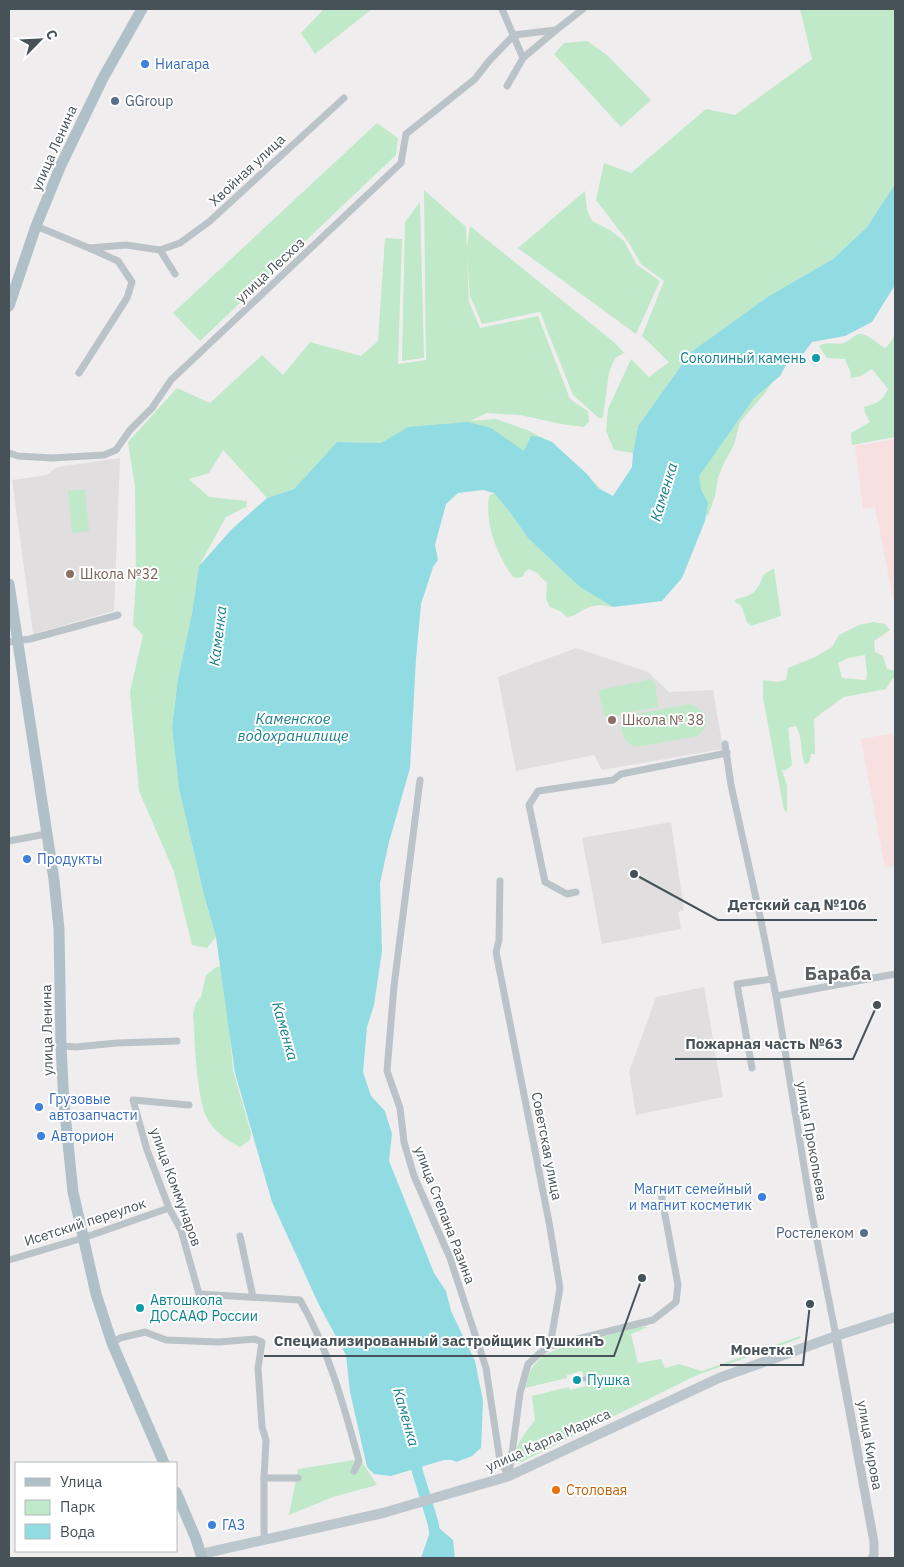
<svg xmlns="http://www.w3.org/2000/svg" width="904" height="1567" font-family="'IBM Plex Sans',sans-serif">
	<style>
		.education { fill: #e0dedf }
		.medical { fill: #f8dfe0 }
		.green { fill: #c0e9ca; fill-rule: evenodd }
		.water { fill: #91dbe2 }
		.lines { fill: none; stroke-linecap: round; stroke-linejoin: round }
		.river { stroke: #91dbe2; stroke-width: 11 }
		.pedestrian { stroke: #bac3c8; stroke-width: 5 }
		.minor { stroke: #bac3c8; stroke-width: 7 }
		.tertiary { stroke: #bac3c8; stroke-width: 9 }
		.secondary { stroke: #bbc6cd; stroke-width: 10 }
		.primary { stroke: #afc0c9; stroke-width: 11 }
		.shop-dot { fill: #3f7fe0; stroke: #fff; stroke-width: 2 }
		.service-dot { fill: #5c6f8a; stroke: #fff; stroke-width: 2 }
		.culture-dot { fill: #0f9aa8; stroke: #fff; stroke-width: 2 }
		.education-dot { fill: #8d6e63; stroke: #fff; stroke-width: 2 }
		.food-dot { fill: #e8710a; stroke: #fff; stroke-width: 2 }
		.labels { text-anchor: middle; stroke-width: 4; stroke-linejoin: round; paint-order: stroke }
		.shop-label { font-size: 14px; fill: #366cbe; stroke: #fff; text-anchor: start }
		.service-label { font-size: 14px; fill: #4e5e75; stroke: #fff; text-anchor: start }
		.street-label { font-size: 14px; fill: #475258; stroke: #fff }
		.culture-label { font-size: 14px; fill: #0d838f; stroke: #fff; text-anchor: start }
		.education-label { font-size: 14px; fill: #785e54; stroke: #fff; text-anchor: start }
		.food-label { font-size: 14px; fill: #c56008; stroke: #fff; text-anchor: start }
		.water-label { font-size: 15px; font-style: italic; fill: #1a818a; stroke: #fff }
		.district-label { font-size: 19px; font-weight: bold; fill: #5b5e61; stroke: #fff }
		.leader { fill: none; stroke: #475258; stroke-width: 2 }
		.callout-dot { fill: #475258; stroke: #fff; stroke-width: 2 }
		.callout-label { font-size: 15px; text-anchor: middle; font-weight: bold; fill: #475258; stroke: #fff; stroke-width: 4; stroke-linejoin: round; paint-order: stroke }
	</style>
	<rect width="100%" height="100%" fill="#f0edee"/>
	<!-- education -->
	<g class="education">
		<polygon points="120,458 114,611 33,634 12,480 47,475 57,467"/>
		<polygon points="576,648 648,672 669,692 713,690 723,749 602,770 594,755 516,771 498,677"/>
		<polygon points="671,822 684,910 678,912 681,929 602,944 582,838"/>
		<polygon points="704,987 723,1097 636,1115 629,1072 656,997"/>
	</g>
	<!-- medical -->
	<g class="medical">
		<polygon points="895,439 895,603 894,603 875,507 863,509 855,446"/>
		<polygon points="895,733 895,866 885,868 861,739"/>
	</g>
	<!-- green -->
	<g class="green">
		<polygon points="324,9 372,9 315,54 301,33"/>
		<polygon points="800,9 895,9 895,184 867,227 833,259 769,296 691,352 638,426 633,453 614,450 606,431 608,409 631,359 649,377 669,362 642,336 664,281 641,264 629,243 596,200 604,163 631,173 706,109 735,115 812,59"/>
		<polygon points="587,41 607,55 651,100 621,127 554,54 564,43"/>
		<polygon points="377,123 398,138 396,155 200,341 173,313"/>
		<polygon points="424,190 466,227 467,247 470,226 615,343 624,353 615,358 609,372 603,417 600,419 573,395 540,312 482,324 470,296 467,256 469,302 480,328 538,316 570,399 588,411 589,422 584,427 561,424 520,415 487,413 470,421 496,419 530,431 559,449 601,489 408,427 381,443 337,442 294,489 267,498 223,450 209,473 189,479 209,497 247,501 246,507 226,517 199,566 192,613 178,679 172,727 179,789 204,895 216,937 207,948 192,945 174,872 139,791 130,692 143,635 133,625 136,580 135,487 128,442 177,388 210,403 262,355 283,375 310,342 361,356 378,341 385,238 402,239 398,364 426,360"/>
		<polygon points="585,191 587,210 592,221 610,230 624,241 637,265 660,281 636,334 518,248"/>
		<polygon points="420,202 424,358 402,361 405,222"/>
		<path d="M895 325V437L852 445 851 433 870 422 865 413 864 407C877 403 882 402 888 389L872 369 861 376 851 378 850 371 845 359 827 358 819 346C827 340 838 346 846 342 851 340 854 334 860 334 869 334 877 344 885 348 893 341 895 335 895 325Z"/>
		<polygon points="776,376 765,393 740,422 734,445 724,463 718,478 715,496 708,516 704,513 697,472 746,401"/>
		<polygon points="85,489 89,531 72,533 68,491"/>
		<path d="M494 493 509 511 528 538 579 585 613 607C607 606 599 604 593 606 583 608 577 616 567 617L560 611 550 607 546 599 547 583 537 573 529 569 525 572 523 576 519 578 513 577C496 553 485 525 489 496Z"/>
		<path d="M774 568 781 616 751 626 747 622 741 605 734 602 736 599C753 596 758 591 763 575Z"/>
		<path d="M873 622 885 624 890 630 874 641 875 652 883 656 887 669 895 671V678L892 679 886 689 844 697 838 701 814 719 815 754H811L809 763 805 764C799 750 804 740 796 726L788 728 792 765 786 770H782L787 786V812L784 810 763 698V680L777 682 786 680 788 668 815 657 832 647 839 635 859 625ZM865 655 867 675 866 680 842 678 838 663 848 658Z"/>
		<polygon points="651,679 655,682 658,707 607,717 604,716 599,692 600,690"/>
		<path d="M690 704C707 710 712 725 697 736L637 747C625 743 622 737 621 725L625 719 631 715Z"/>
		<path d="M218 966 224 970 233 1070 251 1133 250 1140 240 1147C228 1141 215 1132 208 1120 196 1101 195 1039 193 1014L196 1003 201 997 206 975Z"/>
		<path d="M639 1327H648L631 1334 638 1363 661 1359 665 1368 679 1364 702 1371 800 1336 801 1338 697 1375 517 1464 514 1462C512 1448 527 1431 535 1420L532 1396 569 1387 570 1390 586 1386 582 1371 567 1375V1378L525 1388 531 1369 543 1355 560 1348Z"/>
		<polygon points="360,1459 377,1485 333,1497 289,1515 298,1469"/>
	</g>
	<!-- water -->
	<g class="water">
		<polygon points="895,184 895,285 872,322 845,336 812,342 803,354 789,360 780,376 754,398 699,476 701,490 708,503 705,521 682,578 662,601 613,607 579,586 528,538 509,511 494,493 483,490 458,493 446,504 435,545 438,560 433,567 421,604 416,659 410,768 389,842 380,883 382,951 374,1005 367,1027 363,1072 371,1096 385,1111 392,1134 389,1161 434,1273 446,1291 451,1311 475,1361 483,1401 481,1448 472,1456 456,1462 452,1460 444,1460 391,1476 374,1474 367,1467 350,1392 346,1355 319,1305 272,1202 235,1073 216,937 204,895 179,789 172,727 178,679 192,613 199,566 232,529 267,498 294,489 337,442 381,443 408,427 468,422 491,428 524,451 531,436 540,437 552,442 587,474 598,488 613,496 632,467 633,453 638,426 691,352 769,296 833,259 867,227"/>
		<polygon points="433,1523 453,1540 455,1558 421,1558"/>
	</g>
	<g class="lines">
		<!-- river -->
		<polyline class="river" points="415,1455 417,1470 433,1523 439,1558"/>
		<!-- pedestrian -->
		<polyline class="pedestrian" points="584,1379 594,1377"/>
		<!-- minor -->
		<g class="minor">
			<polyline points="502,9 523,58 556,30"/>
			<polyline points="514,35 556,30 583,9"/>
			<polyline points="507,86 523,58"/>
			<polyline points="36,226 89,248 126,245 160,250 175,274"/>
			<polyline points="160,250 180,243 210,221 344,98"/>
			<polyline points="79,373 127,298 132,282 118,261 89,248"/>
			<polyline points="9,453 18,456 52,458 104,455 116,450 130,430 152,408 171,380 401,163 406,134 475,79 489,61 514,35"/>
			<polyline points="9,642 30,639 118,615"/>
			<polyline points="725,744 731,785 761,921 776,996 812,1215 836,1336"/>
			<polyline points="420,780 394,986 387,1071 400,1108 404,1142 414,1176 450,1258 486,1368 500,1461 509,1476"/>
			<polyline points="9,841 46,834"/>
			<polyline points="500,881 499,940 496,952 549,1222 560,1288 550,1346"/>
			<polyline points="576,892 567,894 545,882 529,805 538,791 613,780 621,774 727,753"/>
			<polyline points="776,996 895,974"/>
			<polyline points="61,1046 76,1047 117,1043 177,1041"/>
			<polyline points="752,1068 737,984 772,979"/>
			<path d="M189 1105 133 1100 147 1150 169 1208 181 1230 199 1294 300 1300C329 1350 344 1407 359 1461L354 1471"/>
			<polyline points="240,1236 253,1297"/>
			<polyline points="9,1260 83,1238 169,1208"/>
			<polyline points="112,1343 120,1338 145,1332 166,1340 219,1342 255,1339 262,1342 258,1368 262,1427 266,1440 264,1478 264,1532 265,1539"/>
			<polyline points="509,1476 520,1393 528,1364 540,1353 550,1346 653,1320 676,1302 678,1285 661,1193"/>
			<polyline points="264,1478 298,1478"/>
		</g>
		<!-- tertiary -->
		<polyline class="tertiary" points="836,1336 874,1542 874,1555 872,1558"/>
		<!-- secondary -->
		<polyline class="secondary" points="201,1554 383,1513 509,1476 719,1378 842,1334 895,1317"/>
		<!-- primary -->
		<g class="primary">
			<polyline points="9,306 36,226 61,165 103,78 142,9"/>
			<polyline points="9,584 54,880 59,929 61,1046 64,1104 73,1192 96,1294 112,1343 164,1463"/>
			<polyline points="176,1492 196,1539 202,1558"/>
		</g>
	</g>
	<!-- markers -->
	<g class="shop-dot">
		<circle cx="145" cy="64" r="5"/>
		<circle cx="27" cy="859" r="5"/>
		<circle cx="39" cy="1107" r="5"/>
		<circle cx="41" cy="1136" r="5"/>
		<circle cx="762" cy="1197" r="5"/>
		<circle cx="212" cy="1525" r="5"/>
	</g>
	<g class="service-dot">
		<circle cx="115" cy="101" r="5"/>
		<circle cx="864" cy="1233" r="5"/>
	</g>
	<g class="culture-dot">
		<circle cx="816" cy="358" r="5"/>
		<circle cx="140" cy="1308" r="5"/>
		<circle cx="577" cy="1380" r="5"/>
	</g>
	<g class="education-dot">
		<circle cx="70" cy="574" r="5"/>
		<circle cx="612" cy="720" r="5"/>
	</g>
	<circle class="food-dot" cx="556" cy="1490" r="5"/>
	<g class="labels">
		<!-- shop labels -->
		<g class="shop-label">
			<text x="155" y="69">Ниагара</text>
			<text x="37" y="864">Продукты</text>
			<text x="49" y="1104">Грузовые<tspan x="49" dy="16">автозапчасти</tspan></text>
			<text x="51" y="1141">Авторион</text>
			<text x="752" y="1194" text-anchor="end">Магнит семейный<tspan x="752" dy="16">и магнит косметик</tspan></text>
			<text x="222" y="1530">ГАЗ</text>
		</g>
		<!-- service labels -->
		<g class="service-label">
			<text x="125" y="106">GGroup</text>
			<text x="854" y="1238" text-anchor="end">Ростелеком</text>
		</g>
		<!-- street labels -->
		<g class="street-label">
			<text transform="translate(54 148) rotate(-66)" y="5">улица Ленина</text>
			<text transform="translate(247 170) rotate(-43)" y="5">Хвойная улица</text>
			<text transform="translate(270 270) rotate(-43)" y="5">улица Лесхоз</text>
			<text transform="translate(47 1030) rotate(-91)" y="5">улица Ленина</text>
			<text transform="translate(812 1141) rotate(80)" y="5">улица Прокопьева</text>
			<text transform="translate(547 1146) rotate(79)" y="5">Советская улица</text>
			<text transform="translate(176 1187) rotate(70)" y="5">улица Коммунаров</text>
			<text transform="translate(445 1215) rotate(69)" y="5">улица Степана Разина</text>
			<text transform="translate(85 1222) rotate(-18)" y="5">Исетский переулок</text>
			<text transform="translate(548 1440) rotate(-24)" y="5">улица Карла Маркса</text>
			<text transform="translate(870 1445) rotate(80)" y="5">улица Кирова</text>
		</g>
		<!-- culture labels -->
		<g class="culture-label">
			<text x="806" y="363" text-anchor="end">Соколиный камень</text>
			<text x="150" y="1305">Автошкола<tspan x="150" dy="16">ДОСААФ России</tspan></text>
			<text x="587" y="1385">Пушка</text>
		</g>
		<!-- education labels -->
		<g class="education-label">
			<text x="80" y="579">Школа №32</text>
			<text x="622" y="725">Школа № 38</text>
		</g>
		<!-- food labels -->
		<g class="food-label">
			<text x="566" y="1495">Столовая</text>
		</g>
		<!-- water labels -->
		<g class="water-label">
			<text transform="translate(664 492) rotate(-73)" y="5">Каменка</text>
			<text transform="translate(218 636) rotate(-83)" y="5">Каменка</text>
			<text x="293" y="724">Каменское<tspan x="293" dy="17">водохранилище</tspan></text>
			<text transform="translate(285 1031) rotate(74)" y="5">Каменка</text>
			<text transform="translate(406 1417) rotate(74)" y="5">Каменка</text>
		</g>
		<!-- district labels -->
		<g class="district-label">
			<text x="838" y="980">Бараба</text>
		</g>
	</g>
	<!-- callouts -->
	<path class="leader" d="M634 874L718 920H877M877 1005L853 1059H675M642 1278L614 1356H264M810 1304L803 1365H720"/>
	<g class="callout-dot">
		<circle cx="634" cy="874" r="5"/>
		<circle cx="877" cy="1005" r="5"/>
		<circle cx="642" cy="1278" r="5"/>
		<circle cx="810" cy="1304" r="5"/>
	</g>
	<g class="callout-label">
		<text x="797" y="910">Детский сад №106</text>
		<text x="764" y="1049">Пожарная часть №63</text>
		<text x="439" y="1346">Специализированный застройщик ПушкинЪ</text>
		<text x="762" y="1355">Монетка</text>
	</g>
	<!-- border -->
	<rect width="904" height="1567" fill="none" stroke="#475258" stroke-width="20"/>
	<!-- legend -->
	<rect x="15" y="1462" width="162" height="90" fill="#ffffff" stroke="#b5babc"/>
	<rect x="25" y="1478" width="25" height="8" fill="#afc0c9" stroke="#b5babc"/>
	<text x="60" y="1487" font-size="15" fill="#475258">Улица</text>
	<rect x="25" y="1500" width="25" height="15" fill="#c0e9ca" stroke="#b5babc"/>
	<text x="60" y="1512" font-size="15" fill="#475258">Парк</text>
	<rect x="25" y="1524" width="25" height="15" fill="#91dbe2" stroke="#b5babc"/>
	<text x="60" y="1537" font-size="15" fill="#475258">Вода</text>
	<!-- north arrow -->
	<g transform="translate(40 40) rotate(66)" stroke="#ffffff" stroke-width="4" paint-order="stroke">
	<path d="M0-4L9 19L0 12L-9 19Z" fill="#475258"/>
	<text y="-8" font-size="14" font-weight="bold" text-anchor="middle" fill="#475258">С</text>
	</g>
</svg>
